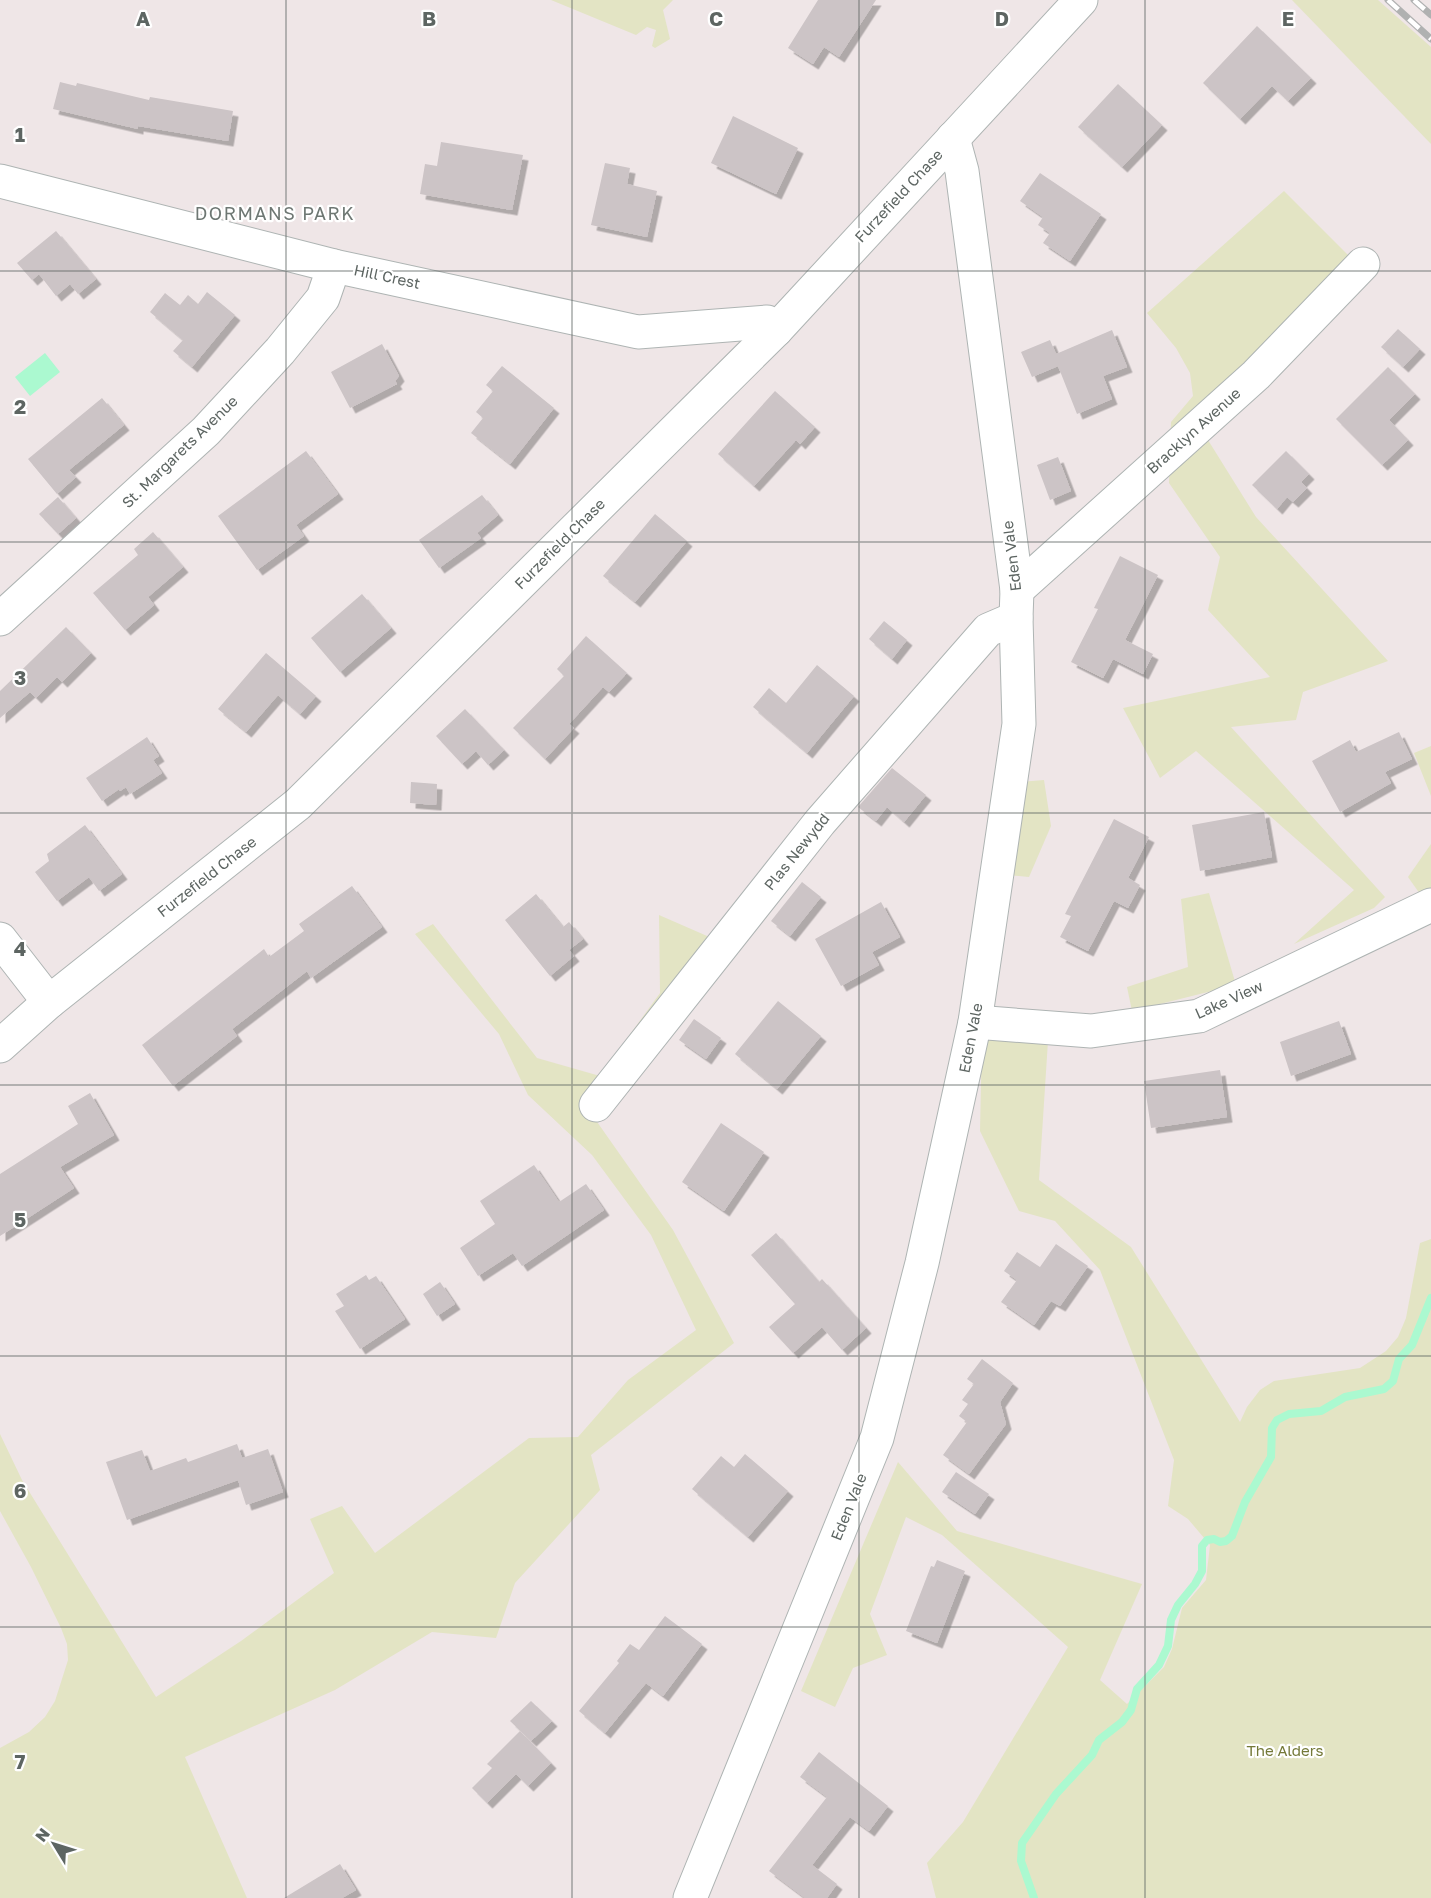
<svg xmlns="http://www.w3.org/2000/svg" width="1431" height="1898" font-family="'Golos Text',sans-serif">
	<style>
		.green { fill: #e3e4c4 }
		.water { fill: #abf9d0 }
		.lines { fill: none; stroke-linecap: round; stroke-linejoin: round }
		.stream { stroke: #abf9d0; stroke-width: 8 }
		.building { fill: #ccc4c6; filter: url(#shadow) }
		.minor-casing { stroke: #aeb4b3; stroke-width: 35 }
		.minor { stroke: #fff; stroke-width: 33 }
		.rail-casing { stroke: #b0b1b1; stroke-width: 7 }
		.rail { stroke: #fff; stroke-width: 4.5; stroke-dasharray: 14; stroke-linecap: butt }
		.grid { fill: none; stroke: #5d6562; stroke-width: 1.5; stroke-opacity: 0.55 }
		.labels { text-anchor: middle; stroke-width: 4.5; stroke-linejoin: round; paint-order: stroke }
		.street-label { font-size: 15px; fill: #5d6562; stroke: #fff }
		.park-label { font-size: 15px; fill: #747938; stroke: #fff }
		.quarter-label { font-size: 18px; letter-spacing: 1.5px; fill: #6e7773; stroke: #fff }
		.grid-label { font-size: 20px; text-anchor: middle; font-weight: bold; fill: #5d6562; stroke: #fff; stroke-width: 4.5; stroke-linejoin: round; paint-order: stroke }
	</style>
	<defs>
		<filter id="shadow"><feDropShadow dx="5.5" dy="5.5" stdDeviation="0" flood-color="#0004"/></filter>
	</defs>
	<rect width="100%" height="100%" fill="#efe6e7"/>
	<!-- green -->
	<g class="green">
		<polygon points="551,0 673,0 663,10 670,39 655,48 652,46 656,30 647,27 636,35"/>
		<polygon points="1292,0 1378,0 1431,47 1431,144"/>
		<polygon points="1284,191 1350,257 1193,416 1256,517 1388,661 1303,692 1296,720 1231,727 1385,897 1374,908 1294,944 1354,890 1196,751 1160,778 1123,708 1270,677 1208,610 1220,557 1169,483 1171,422 1193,396 1190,373 1176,348 1147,313"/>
		<polygon points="1431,746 1431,796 1414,753"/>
		<polygon points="1044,780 1051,826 1029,877 1008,875 1020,782"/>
		<polygon points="1431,844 1431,888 1420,894 1408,877"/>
		<polygon points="1209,893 1236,985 1132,1011 1127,987 1188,967 1181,899"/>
		<polygon points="659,915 714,939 588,1109 673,1230 734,1343 591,1455 600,1490 515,1583 496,1638 432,1632 335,1690 185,1757 247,1898 0,1898 0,1748 29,1732 45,1717 55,1701 68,1660 67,1644 61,1628 31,1567 0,1511 0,1434 22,1480 156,1697 241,1641 334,1573 310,1519 342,1506 375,1553 529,1438 578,1437 628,1380 696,1330 651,1235 592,1155 528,1095 499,1034 415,934 433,924 537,1058 600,1076 660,993"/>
		<polygon points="982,1035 1048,1041 1039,1180 1131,1247 1240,1422 1247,1407 1260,1390 1274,1381 1360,1368 1386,1351 1398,1337 1406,1318 1420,1243 1431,1239 1431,1898 936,1898 927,1863 963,1822 1068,1647 942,1535 906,1517 870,1614 887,1655 853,1668 835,1707 801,1691 898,1462 957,1531 1142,1584 1100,1680 1127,1704 1164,1667 1172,1649 1182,1608 1206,1580 1210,1545 1188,1519 1168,1506 1174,1460 1100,1270 1055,1221 1019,1211 980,1131"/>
	</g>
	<!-- water -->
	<polygon class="water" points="45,353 60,372 30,396 15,377"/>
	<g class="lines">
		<!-- stream -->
		<polyline class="stream" points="1034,1898 1021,1861 1022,1843 1056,1794 1092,1755 1099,1740 1122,1722 1131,1710 1137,1689 1159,1665 1168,1646 1171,1620 1178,1605 1195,1584 1202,1571 1202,1546 1207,1540 1214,1539 1220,1542 1226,1541 1232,1536 1245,1502 1271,1457 1272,1428 1277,1420 1289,1414 1321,1411 1345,1397 1384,1389 1393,1381 1399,1359 1412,1345 1431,1298"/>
	</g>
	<!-- building -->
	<g class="building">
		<polygon points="818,0 876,0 839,57 824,47 813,64 788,48"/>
		<polygon points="1257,26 1311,78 1288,101 1272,86 1240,119 1203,83"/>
		<polygon points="60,82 76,86 77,83 149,100 150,97 233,111 228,141 138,126 138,129 53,109"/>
		<polygon points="1118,84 1162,125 1122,167 1078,127"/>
		<polygon points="733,116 798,148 776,194 711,163"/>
		<polygon points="441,142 523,155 512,210 420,194 425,164 437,166"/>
		<polygon points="605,163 630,168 627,184 657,191 647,237 591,225"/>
		<polygon points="1040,173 1101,214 1070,261 1043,243 1050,233 1038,225 1043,217 1020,201"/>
		<polygon points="56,231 96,279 78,294 70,284 56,296 39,274 32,280 17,263"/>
		<polygon points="207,292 235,315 192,367 173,351 183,340 150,312 165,293 180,305 188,295 198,304"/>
		<polygon points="1398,329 1420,349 1403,367 1381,347"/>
		<polygon points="1112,330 1127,367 1103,376 1112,399 1077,414 1058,366 1032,377 1021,352 1050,340 1056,354"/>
		<polygon points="382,344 399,376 395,381 397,384 350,408 331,372"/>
		<polygon points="502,366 554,408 510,464 471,433 483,418 476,412 493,391 486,385"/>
		<polygon points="1388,367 1415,394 1389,420 1408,440 1382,465 1336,419"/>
		<polygon points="775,391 815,427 800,444 796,440 754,486 718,454"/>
		<polygon points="102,398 124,425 69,470 76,477 57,494 28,459"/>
		<polygon points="306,451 338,494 296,525 304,536 257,570 218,516"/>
		<polygon points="1286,451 1309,474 1301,482 1307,488 1293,502 1287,497 1277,509 1252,485"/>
		<polygon points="1058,457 1071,491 1050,500 1037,465"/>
		<polygon points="482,495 498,515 477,533 481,538 439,568 419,540"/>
		<polygon points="58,497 76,518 58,534 39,514"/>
		<polygon points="655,514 687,541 635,602 603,576"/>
		<polygon points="153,532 183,567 148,597 154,605 125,630 93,593 138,555 134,549"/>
		<polygon points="1120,556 1158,575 1125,640 1153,654 1143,674 1113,659 1103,678 1071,662 1098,609 1094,608"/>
		<polygon points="362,594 391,628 340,672 311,638"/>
		<polygon points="884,621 907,640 892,659 869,639"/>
		<polygon points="66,627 91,653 62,682 57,677 36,698 30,692 0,718 0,691"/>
		<polygon points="586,636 627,673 609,692 603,687 569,724 574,728 545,759 513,728 564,676 557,669"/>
		<polygon points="266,653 316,696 300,714 278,695 246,732 218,709"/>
		<polygon points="817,665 854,696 807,753 753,707 769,688 786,703"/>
		<polygon points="465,709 504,750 488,765 476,751 462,764 436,736"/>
		<polygon points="1399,732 1412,759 1385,772 1391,783 1340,812 1312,761 1350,740 1356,752"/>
		<polygon points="147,737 159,756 153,760 162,773 130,794 126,787 120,791 119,789 102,801 86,778"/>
		<polygon points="892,768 926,795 904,822 887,807 876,821 858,807"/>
		<polygon points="411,782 437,784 436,805 410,803"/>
		<polygon points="1264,812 1272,857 1200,871 1192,825"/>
		<polygon points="1114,819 1149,837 1128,878 1140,885 1128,908 1114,901 1088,951 1060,937 1071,916 1065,914"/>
		<polygon points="85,825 122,874 99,891 89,877 57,901 35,872 49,861 47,854"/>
		<polygon points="802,882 821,897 790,936 771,921"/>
		<polygon points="352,886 382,927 311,978 307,971 232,1029 237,1036 173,1086 142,1045 264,949 269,957 304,931 299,924"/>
		<polygon points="536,894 563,927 569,922 583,939 569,950 574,956 550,976 505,920"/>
		<polygon points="881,902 900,937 872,952 879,965 841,986 815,939"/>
		<polygon points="778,1001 821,1036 777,1089 735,1054"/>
		<polygon points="694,1019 721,1038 706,1059 679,1040"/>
		<polygon points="1339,1021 1351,1054 1291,1076 1280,1042"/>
		<polygon points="1220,1070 1227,1117 1151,1128 1144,1081"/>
		<polygon points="90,1093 114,1135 60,1167 74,1188 0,1236 0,1174 78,1124 68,1106"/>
		<polygon points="721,1123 764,1152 724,1211 682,1182"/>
		<polygon points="534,1165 559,1202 586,1184 604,1210 522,1266 513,1253 478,1276 460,1248 495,1224 480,1201"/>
		<polygon points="776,1233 819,1282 822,1279 866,1328 842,1350 822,1327 793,1353 769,1327 795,1304 751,1255"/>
		<polygon points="1056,1244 1088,1266 1060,1306 1051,1301 1034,1325 1001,1302 1017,1280 1004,1271 1017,1252 1040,1267"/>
		<polygon points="366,1275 369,1280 376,1276 405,1319 360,1349 335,1311 344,1306 336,1294"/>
		<polygon points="440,1282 455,1304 437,1316 423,1294"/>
		<polygon points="982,1359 1013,1383 1000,1402 1006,1424 969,1474 943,1455 967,1422 959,1416 968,1404 962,1400 974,1384 967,1379"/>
		<polygon points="237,1444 242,1458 268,1449 283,1492 246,1505 238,1480 127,1520 106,1462 142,1450 150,1471 186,1458 188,1462"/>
		<polygon points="745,1454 788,1491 748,1537 692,1489 721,1456 734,1467"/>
		<polygon points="956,1472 989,1494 975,1514 942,1492"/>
		<polygon points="937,1560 965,1571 937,1643 906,1631 931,1566 934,1567"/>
		<polygon points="665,1616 702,1644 663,1696 646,1683 605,1733 579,1711 619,1663 617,1661 630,1644 639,1650"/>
		<polygon points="531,1701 552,1721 531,1741 510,1721"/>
		<polygon points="520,1731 551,1763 528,1786 516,1774 487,1803 472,1788 492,1768 487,1764"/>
		<polygon points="819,1752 888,1806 869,1831 850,1817 812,1865 837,1884 827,1898 805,1898 769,1871 827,1797 800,1777"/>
		<polygon points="340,1864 356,1890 342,1898 284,1898"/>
	</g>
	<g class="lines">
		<!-- minor casing -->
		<g class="minor-casing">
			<g id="minor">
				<polyline points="0,181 334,266 638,332 767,322 776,330"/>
				<polyline points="1017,590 1256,375 1363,264"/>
				<polyline points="0,619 206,431 280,351 323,298 334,266"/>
				<polyline points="0,939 49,1002"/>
				<polyline points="975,1022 1091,1031 1199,1016 1431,905"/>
				<polyline points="0,1046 49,1002 298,804 776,330 1081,0"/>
				<polyline points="596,1105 820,822 988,630 1016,618"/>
				<polyline points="690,1898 877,1438 922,1263 975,1022 1019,724 1016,618 1017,590 962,171 953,138"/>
			</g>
		</g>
		<!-- minor -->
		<use href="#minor" class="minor"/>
		<!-- rail casing -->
		<g class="rail-casing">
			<g id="rail">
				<polyline points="1388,0 1431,39"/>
				<polyline points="1414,0 1431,15"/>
			</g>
		</g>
		<!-- rail -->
		<use href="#rail" class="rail"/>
	</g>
	<!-- grid -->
	<path class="grid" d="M286 0V1898M572 0V1898M859 0V1898M1145 0V1898M0 271H1431M0 542H1431M0 813H1431M0 1085H1431M0 1356H1431M0 1627H1431"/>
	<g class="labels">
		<!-- street labels -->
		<g class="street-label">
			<text transform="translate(899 196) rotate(-47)" y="5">Furzefield Chase</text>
			<text transform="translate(387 277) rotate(12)" y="5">Hill Crest</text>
			<text transform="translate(1194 431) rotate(-42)" y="5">Bracklyn Avenue</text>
			<text transform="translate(180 452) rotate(-44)" y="5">St. Margarets Avenue</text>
			<text transform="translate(560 544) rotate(-45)" y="5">Furzefield Chase</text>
			<text transform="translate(1012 556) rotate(-97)" y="5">Eden Vale</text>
			<text transform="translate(797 852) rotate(-51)" y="5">Plas Newydd</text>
			<text transform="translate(207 877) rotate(-38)" y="5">Furzefield Chase</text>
			<text transform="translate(1229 1000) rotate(-24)" y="5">Lake View</text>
			<text transform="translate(971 1038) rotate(-79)" y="5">Eden Vale</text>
			<text transform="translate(849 1507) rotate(-68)" y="5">Eden Vale</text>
		</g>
		<!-- park labels -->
		<g class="park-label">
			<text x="1285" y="1756">The Alders</text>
		</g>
		<!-- quarter labels -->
		<g class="quarter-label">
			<text x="275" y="220">DORMANS PARK</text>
		</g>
	</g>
	<g class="grid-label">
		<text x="143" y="26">A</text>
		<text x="429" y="26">B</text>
		<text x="716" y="26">C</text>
		<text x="1002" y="26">D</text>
		<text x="1288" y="26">E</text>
		<text x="20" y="142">1</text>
		<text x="20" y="414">2</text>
		<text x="20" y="685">3</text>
		<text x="20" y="956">4</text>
		<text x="20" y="1227">5</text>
		<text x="20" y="1498">6</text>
		<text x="20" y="1769">7</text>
	</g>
	<!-- north arrow -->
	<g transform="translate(54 1844) rotate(308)" stroke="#ffffff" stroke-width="4.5" paint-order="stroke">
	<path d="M0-4.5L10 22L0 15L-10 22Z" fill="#5d6562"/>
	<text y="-9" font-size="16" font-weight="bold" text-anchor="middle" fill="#5d6562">N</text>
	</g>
</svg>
